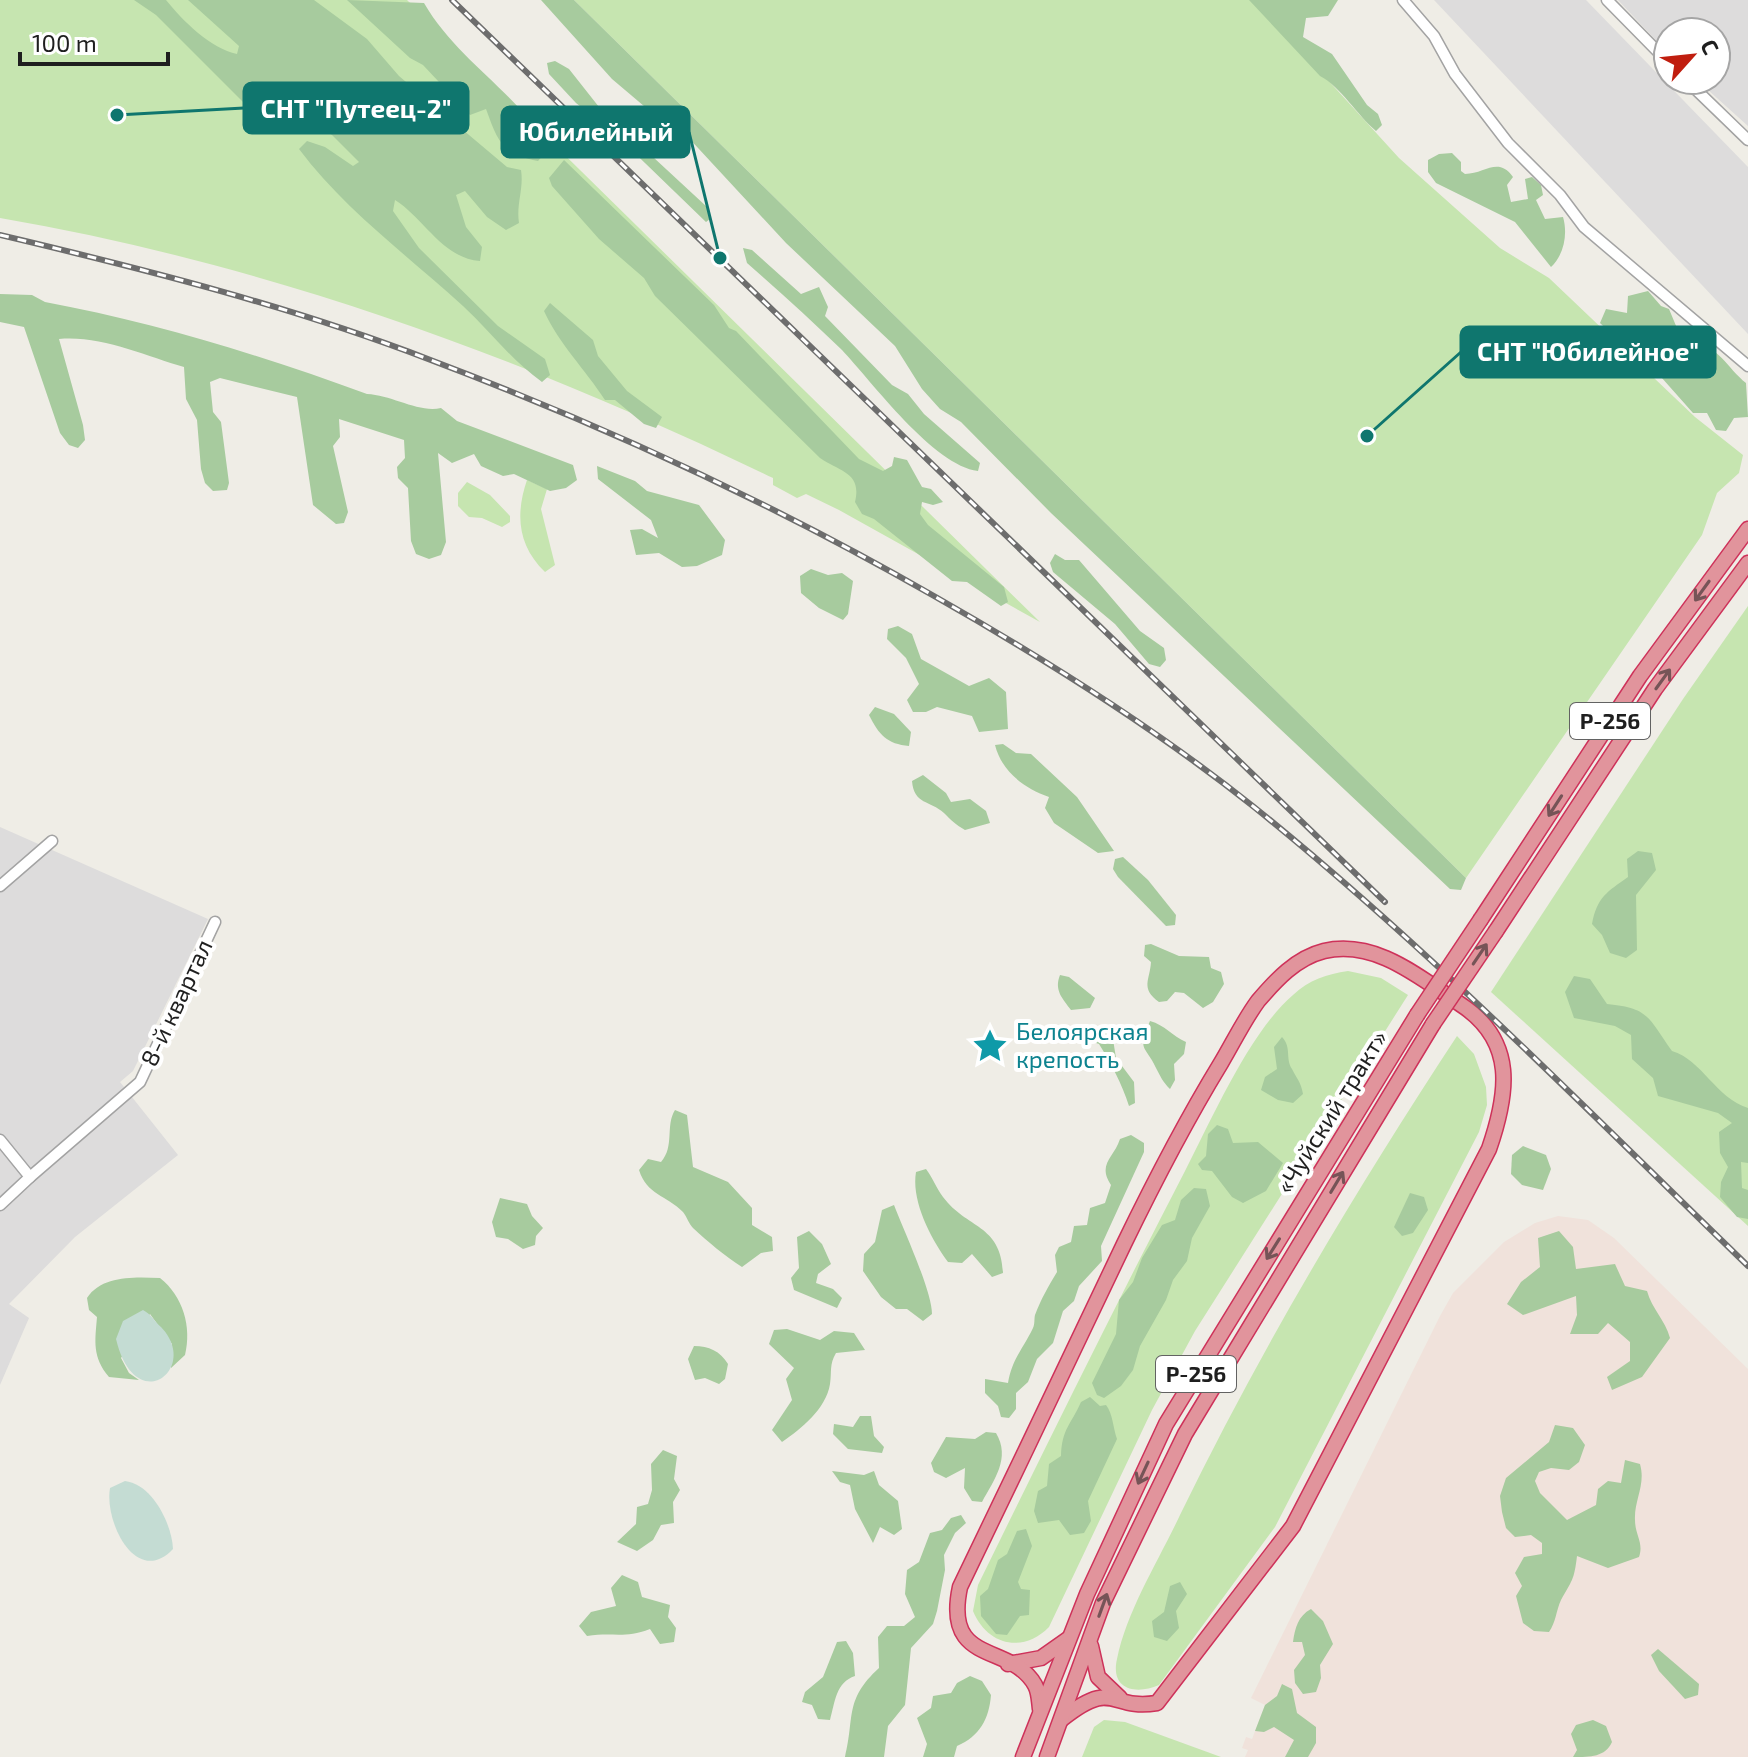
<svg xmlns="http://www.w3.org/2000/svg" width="1748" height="1757" font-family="'Exo 2',sans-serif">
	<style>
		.residential { fill: #dddcdc }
		.military { fill: #f0e2db }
		.grass { fill: #c6e5b0 }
		.forest { fill: #a7cb9e }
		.wetland { fill: #c4dcd3 }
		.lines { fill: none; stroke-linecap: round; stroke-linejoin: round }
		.minor-casing { stroke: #a3a3a3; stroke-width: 13 }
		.highway-casing { stroke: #ce325a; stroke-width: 17 }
		.minor { stroke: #fff; stroke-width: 10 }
		.highway { stroke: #e1949c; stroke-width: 14 }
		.rail-casing { stroke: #6d6d6d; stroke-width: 6 }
		.rail { stroke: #fff; stroke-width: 3; stroke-dasharray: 9; stroke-linecap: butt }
		.highway-bridge-casing { stroke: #ce325a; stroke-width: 17; stroke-linecap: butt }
		.highway-bridge { stroke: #e1949c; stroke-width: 14 }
		.oneway { stroke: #765457 }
		.labels { text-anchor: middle; stroke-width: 8; stroke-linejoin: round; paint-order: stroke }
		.shield { fill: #fff; stroke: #626262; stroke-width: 2 }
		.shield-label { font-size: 22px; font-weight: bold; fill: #1f1f1f }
		.street-label { font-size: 24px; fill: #1f1f1f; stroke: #fff }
		.culture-label { font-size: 24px; fill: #0d838f; stroke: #fff; text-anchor: start }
		.leader { fill: none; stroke: #0f766e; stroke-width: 3 }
		.callout-dot { fill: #0f766e; stroke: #fff; stroke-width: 3 }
		.callout { fill: #0f766e; stroke: #0f766e; stroke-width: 3 }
		.callout-label { font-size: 26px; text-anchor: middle; font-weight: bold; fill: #fff }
	</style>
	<rect width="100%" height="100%" fill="#efede6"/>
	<!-- residential -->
	<g class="residential">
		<polygon points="1434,0 1586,0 1748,167 1748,334"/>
		<polygon points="1618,0 1748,0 1748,126 1697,80 1716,80 1716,32 1668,32 1668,53"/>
		<polygon points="0,827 208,919 133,1071 120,1082 178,1155 75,1237 9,1304 29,1318 0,1385"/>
	</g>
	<!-- military -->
	<polygon class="military" points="1558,1216 1588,1220 1614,1238 1748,1369 1748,1757 1245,1757 1248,1750 1242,1748 1246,1737 1252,1739 1265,1705 1251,1698 1440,1316 1453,1293 1504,1242 1535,1223"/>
	<!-- grass -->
	<g class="grass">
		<path d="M0 0H407L1040 622 839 510 806 494 797 498 773 485V478C525 358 272 265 0 218Z"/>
		<polygon points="574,0 1255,0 1399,158 1500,248 1549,278 1695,417 1743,455 1739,473 1717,493 1702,535 1466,878"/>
		<path d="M527 480 547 489 541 509 555 565 545 572C518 546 515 515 527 480Z"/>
		<polygon points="467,482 490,495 510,516 510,522 502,527 482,518 469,517 458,506 458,493"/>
		<polygon points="1748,606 1748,1226 1491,992 1683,699"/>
		<path d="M1348 971 1381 978 1408 995 1195 1331 1152 1410 1049 1627C1023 1654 987 1645 973 1611L978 1585C1046 1446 1114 1308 1185 1171 1212 1119 1249 1033 1293 995 1309 980 1327 974 1348 971Z"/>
		<path d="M1457 1036 1474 1054 1486 1087 1487 1105 1479 1132 1275 1527 1159 1685C1136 1695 1110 1690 1117 1659 1127 1610 1159 1560 1180 1515 1261 1348 1356 1190 1457 1036Z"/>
		<polygon points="1104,1720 1125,1722 1221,1757 1082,1757 1094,1727"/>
	</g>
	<!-- forest -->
	<g class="forest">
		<path d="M134 0H166C182 20 211 49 237 54L239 46 188 0H314L367 39 399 76 507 167 521 170C524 189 516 204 519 223L506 230 487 217 465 191 456 195 466 227 482 247 480 261C442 258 425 219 395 200L393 211 419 248 498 326 545 359 550 375 542 382C512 361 490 331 463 306 407 255 345 210 299 149L307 141 325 147 353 166 359 162 332 135 292 107 286 112 289 126 282 132 269 128 156 15Z"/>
		<path d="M347 0 424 3C456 58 511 89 546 141L545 153 538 161C502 154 498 142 486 109L470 115 423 65 410 58Z"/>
		<polygon points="541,0 574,0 1466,878 1461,890 1450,889 1051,513 961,422 940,409 922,389 895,346 786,243 686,135 651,112 612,79"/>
		<path d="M1249 0H1338L1328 16 1306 18 1303 37 1332 54 1367 105 1378 114 1382 125 1376 131C1357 115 1341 87 1320 76Z"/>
		<polygon points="555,61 569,69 599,107 707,207 710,219 706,222 615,134 576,103 549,74 547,63"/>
		<path d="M1452 153 1461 162V171L1465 174C1485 174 1498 156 1513 177L1507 185 1511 202 1528 199 1525 179 1532 177 1541 185 1543 195 1536 200 1545 219 1563 217C1568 234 1564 255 1551 267L1515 222 1436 183 1428 172V160L1439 154Z"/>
		<path d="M564 160 714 305 729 328 736 331 859 459 883 471 892 466 894 457 907 460 922 487 931 489 943 502 933 505 922 502 920 514 928 525 1004 587 1008 602 1001 606 967 582 952 581 874 519 862 514 855 502C862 473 841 472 820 458L655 296 644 278 599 239 552 186 549 178Z"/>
		<path d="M743 248 752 250 801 294 819 287 828 307 825 316 892 385 908 394 924 414 980 463 978 471C934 466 872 382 842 350 811 320 779 291 747 263Z"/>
		<path d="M1648 291 1661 306 1669 309 1684 345C1714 337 1725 366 1746 383L1748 417 1734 418 1726 431 1716 430 1707 413H1693L1630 342 1617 339 1600 323 1606 309 1627 313 1628 296Z"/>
		<path d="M0 294 32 295 45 302C153 322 264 356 367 394 392 395 418 413 441 408L457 421 573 465 577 480 566 488 550 491 514 474 503 476 481 466 474 454 452 463 438 453 446 542 441 555 429 559 416 554 411 541 408 488 398 478 397 467 405 458 404 440 339 419 340 437 333 446 348 512 344 523 336 524 313 505 297 397 220 378 210 382 213 412 221 422 229 483 227 490 213 491 205 483 201 469 197 420 186 399 184 367C146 356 100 335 59 339L83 425 85 440 78 448 69 445 60 433 24 327 0 322Z"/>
		<path d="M550 303 593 340 598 356 627 391 662 417 656 428 644 424 615 400H605C585 369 559 344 544 311Z"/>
		<polygon points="597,466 635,481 647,491 699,505 725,540 722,555 697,566 682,567 659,553 636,555 630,530 642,529 658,538 651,520 598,479"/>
		<polygon points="1055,554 1065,560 1079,560 1140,631 1164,648 1166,660 1160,667 1149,664 1115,624 1053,572 1050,563"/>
		<polygon points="811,569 828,575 842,573 853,581 848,614 843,620 819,608 801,593 800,576"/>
		<polygon points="898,626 912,634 921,659 969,686 989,678 1006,692 1008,729 979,732 972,716 937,707 926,712 913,712 907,700 919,684 906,658 887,639 888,629"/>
		<path d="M875 707 894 714 911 732 909 746C887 744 879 735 869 715Z"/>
		<path d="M1003 744 1016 753 1031 754 1077 797 1114 851 1098 853 1054 823 1045 808 1049 797C1024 788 1002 772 995 745Z"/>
		<path d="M923 775 946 793 951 802 970 799 986 811 990 823 965 830C956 825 951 820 944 813 930 800 914 805 912 781Z"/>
		<path d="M1638 851 1652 853 1656 870 1636 895 1637 950 1626 958 1610 953 1602 935 1592 924C1597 897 1607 892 1628 877L1627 859Z"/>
		<polygon points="1123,857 1148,880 1176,915 1175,925 1166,926 1118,877 1113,869 1115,859"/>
		<path d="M1151 944 1179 956 1209 957 1211 968 1221 972 1224 984 1213 1002 1203 1008 1184 993 1175 992 1167 1001 1159 1002C1140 988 1150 980 1151 962L1144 956 1145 945Z"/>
		<path d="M1060 975 1069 977 1095 998 1090 1008 1071 1010C1062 998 1054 990 1060 975Z"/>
		<path d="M1574 976 1590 979 1607 1004C1650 1008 1648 1018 1672 1051 1702 1060 1716 1098 1748 1108V1163L1741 1162 1742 1188 1748 1190V1219L1737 1217 1720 1197 1721 1182 1728 1167 1720 1153 1719 1132 1732 1123 1718 1113 1658 1096 1653 1078 1632 1059 1631 1035 1615 1026 1574 1018 1565 992Z"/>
		<path d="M1150 1021C1165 1025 1172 1036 1186 1042L1184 1054 1174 1064 1175 1080 1170 1089C1162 1081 1161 1077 1156 1068 1145 1044 1137 1052 1150 1021Z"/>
		<path d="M1093 1028H1104L1112 1033 1116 1058 1134 1082 1135 1103 1129 1106C1122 1084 1111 1063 1099 1044L1082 1038 1083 1030Z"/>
		<path d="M1282 1037C1292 1048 1285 1058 1292 1069 1297 1079 1301 1082 1303 1094L1293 1103 1278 1100 1261 1090 1265 1077 1277 1069 1274 1047Z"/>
		<path d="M675 1110 687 1115 693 1167 728 1182 752 1208V1225L772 1237 773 1251 761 1253 742 1267C725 1256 708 1242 693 1228 689 1224 687 1217 683 1212 666 1195 647 1195 639 1170L648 1159 661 1162C675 1146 665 1126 675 1110Z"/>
		<polygon points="1217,1125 1228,1129 1233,1143 1258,1142 1283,1163 1266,1191 1243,1203 1232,1197 1212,1171 1202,1170 1198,1164 1206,1156 1208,1134"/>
		<path d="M1131 1135 1144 1143V1152L1101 1246 1102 1261 1079 1286 1074 1301 1063 1311 1053 1343 1037 1359 1028 1382 1016 1393V1409L1009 1418 1001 1417 998 1406 985 1393V1379L1008 1383C1012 1359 1023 1349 1033 1328 1035 1324 1034 1319 1035 1315 1041 1299 1048 1287 1057 1272L1055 1255 1059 1247 1071 1242 1074 1226 1087 1225 1090 1208 1105 1203 1111 1185C1097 1164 1114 1158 1120 1139Z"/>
		<polygon points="1523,1146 1546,1155 1551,1169 1543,1190 1522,1185 1511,1174 1512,1155"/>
		<path d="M926 1169C933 1178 936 1188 943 1197 967 1229 1001 1224 1003 1273L992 1277 972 1254 962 1263 948 1262C931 1239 911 1201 916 1172Z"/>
		<polygon points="1194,1188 1206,1189 1210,1206 1192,1238 1187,1261 1173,1280 1166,1300 1140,1346 1133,1370 1121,1386 1104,1398 1097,1395 1092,1383 1116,1334 1119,1300 1133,1282 1142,1258 1162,1225 1175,1220 1181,1200"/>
		<polygon points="1410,1193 1424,1197 1428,1210 1413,1233 1402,1236 1394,1227"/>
		<polygon points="500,1198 527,1204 532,1216 543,1228 536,1236 535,1245 523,1249 508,1239 496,1237 492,1222"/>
		<path d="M894 1205C904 1231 932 1291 932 1314L923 1321 907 1309H896L881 1297 863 1271 864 1254 875 1242 882 1210Z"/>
		<polygon points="809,1231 822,1244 831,1264 818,1274 816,1283 833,1289 842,1298 837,1308 794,1290 791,1278 799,1268 797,1237"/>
		<path d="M1559 1231 1573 1247 1576 1269 1615 1264 1625 1286 1647 1291C1652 1309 1665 1320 1670 1338L1642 1377 1612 1390 1607 1377 1630 1361V1342L1608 1323 1598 1334H1570L1577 1315 1576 1296 1523 1315 1507 1304 1521 1282 1540 1267 1538 1238Z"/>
		<path d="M160 1278C183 1296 192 1327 185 1355L171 1368 172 1344 150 1314 121 1358 129 1373 139 1380 109 1377C92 1357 95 1341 97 1317L89 1310 87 1298C102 1275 135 1277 160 1278Z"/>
		<path d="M787 1329 820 1340 834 1331 854 1333 865 1350 836 1353C829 1365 832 1371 830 1384 826 1409 801 1429 782 1442L772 1430 792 1400 786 1379 794 1368 769 1344 774 1330Z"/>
		<path d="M694 1346C709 1346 720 1351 728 1364L725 1379 719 1384 705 1378 695 1380 688 1359Z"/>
		<path d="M1090 1397 1100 1406 1106 1405C1113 1414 1113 1428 1117 1439L1088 1501 1091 1521 1084 1533 1070 1535 1059 1520 1038 1523 1034 1511 1038 1491 1047 1486 1049 1464 1061 1456C1062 1428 1071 1425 1081 1402Z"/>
		<polygon points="860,1416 871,1416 874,1436 884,1447 882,1453 848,1449 833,1434 834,1424 853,1427"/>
		<path d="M1555 1425 1573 1428 1585 1445 1579 1462 1569 1470 1551 1468 1539 1472 1535 1481 1540 1493 1567 1520 1596 1505 1598 1489 1608 1481 1621 1483 1625 1460 1640 1464C1646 1485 1634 1500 1635 1520 1635 1535 1644 1543 1639 1557L1608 1568 1577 1556C1574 1581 1572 1580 1561 1600 1556 1611 1556 1622 1549 1632L1534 1631 1523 1623 1516 1596 1522 1586 1515 1573 1524 1557 1542 1554V1543L1531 1535 1515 1537 1506 1528 1502 1512 1500 1496 1506 1478 1549 1442Z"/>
		<path d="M986 1432 996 1433C1011 1458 994 1480 982 1502L972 1501 964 1488 965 1468 946 1478 934 1472 931 1463 946 1437 975 1439Z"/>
		<polygon points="663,1450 677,1456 674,1479 680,1490 673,1502 674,1523 661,1525 653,1540 637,1551 617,1542 636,1524 637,1507 648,1504 652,1490 651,1464"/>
		<polygon points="832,1471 864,1475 874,1471 879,1485 898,1501 902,1529 894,1535 880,1527 873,1543 855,1509 850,1485 840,1482"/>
		<path d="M961 1515 966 1523 955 1533 944 1555 945 1570 937 1611 933 1624 911 1648 905 1705 888 1726 884 1757H845C855 1717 844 1700 879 1668L878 1637 887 1626H904L915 1617 905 1594 907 1570 919 1562 930 1533 942 1530 951 1518Z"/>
		<polygon points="1026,1529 1032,1546 1018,1582 1021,1589 1030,1590 1029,1615 1020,1616 1007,1635 996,1634 981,1616 980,1596 988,1589 998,1560 1007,1554 1017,1531"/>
		<path d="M622 1575 638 1582 642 1597 670 1605 668 1617 676 1628 674 1642 660 1644 650 1629C624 1639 614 1632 587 1636L579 1626 591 1612 616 1606 611 1588Z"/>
		<polygon points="1180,1582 1187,1594 1176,1611 1179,1628 1167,1641 1154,1637 1152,1621 1164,1612 1170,1586"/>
		<path d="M1311 1609 1323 1621 1333 1644 1320 1665 1321 1678 1316 1692 1303 1694 1295 1683 1294 1670 1305 1655 1302 1642H1293C1295 1628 1298 1616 1311 1609Z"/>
		<path d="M846 1641 853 1653 855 1676C836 1682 835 1702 830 1720L818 1719 812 1705 802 1702 805 1692 823 1677 837 1642Z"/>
		<polygon points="1658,1649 1699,1684 1698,1695 1685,1699 1659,1671 1651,1655"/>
		<path d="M970 1676 982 1681 991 1695C989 1719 980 1736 957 1746L954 1757H923L927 1744 917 1718 931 1708 933 1696 951 1693 957 1683Z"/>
		<polygon points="1282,1684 1292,1689 1297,1713 1316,1727 1316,1743 1308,1757 1285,1757 1294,1740 1274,1727 1264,1732 1255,1731 1265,1705 1277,1696"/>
		<path d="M1593 1720 1606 1726 1612 1742C1605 1757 1591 1757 1573 1757L1577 1750 1571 1734 1576 1725Z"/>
	</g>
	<!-- wetland -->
	<g class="wetland">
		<path d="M143 1310C151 1314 154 1321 161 1327 201 1369 135 1419 116 1339L123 1321Z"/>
		<path d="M125 1481C152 1484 172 1524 173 1549 136 1588 104 1521 110 1488Z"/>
	</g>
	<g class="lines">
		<!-- minor casing -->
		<g class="minor-casing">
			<g id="minor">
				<polyline points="1403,0 1434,36 1455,74 1508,143 1560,195 1584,227 1748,366"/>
				<polyline points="1607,0 1668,62"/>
				<polyline points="1686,80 1748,140"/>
				<polyline points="0,886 52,841"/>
				<polyline points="0,1140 30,1177 0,1205"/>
				<polyline points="30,1177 140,1082 215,922"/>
			</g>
		</g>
		<!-- highway casing -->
		<g class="highway-casing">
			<g id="highway">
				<polyline points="1481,919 1640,676 1748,529"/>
				<polyline points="1496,931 1655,689 1748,563"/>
				<polyline points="1091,1646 1098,1677 1120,1698"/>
				<polyline points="1008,1664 1041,1658 1068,1639"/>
				<path d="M1040 1709C1039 1701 1039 1692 1035 1685 1011 1642 943 1667 960 1587 1015 1473 1070 1358 1124 1244 1154 1182 1185 1122 1221 1063 1233 1043 1244 1020 1258 1001 1276 980 1296 958 1324 951 1376 939 1420 978 1460 1004 1517 1041 1508 1094 1489 1149L1293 1526 1157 1703C1109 1711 1115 1677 1062 1719"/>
				<polyline points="1023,1757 1087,1594 1166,1424 1417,1015"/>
				<polyline points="1047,1757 1103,1603 1185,1434 1433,1024"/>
			</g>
		</g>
		<!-- minor -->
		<use href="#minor" class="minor"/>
		<!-- highway -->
		<use href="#highway" class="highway"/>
		<!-- rail casing -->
		<g class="rail-casing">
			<g id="rail">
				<polyline points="452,0 1385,902"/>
				<path d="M0 235C144 269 290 306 428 359 603 425 772 503 934 596 1045 659 1155 728 1254 807 1429 948 1587 1110 1748 1266"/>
			</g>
		</g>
		<!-- rail -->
		<use href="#rail" class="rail"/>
		<!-- highway-bridge casing -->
		<g class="highway-bridge-casing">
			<g id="highway-bridge">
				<polyline points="1417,1015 1481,919"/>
				<polyline points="1433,1024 1496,931"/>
			</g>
		</g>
		<!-- highway-bridge -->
		<use href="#highway-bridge" class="highway-bridge"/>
	</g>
	<!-- one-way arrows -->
	<defs><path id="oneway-shaft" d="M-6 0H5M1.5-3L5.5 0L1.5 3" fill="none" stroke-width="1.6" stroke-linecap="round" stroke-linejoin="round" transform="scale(2)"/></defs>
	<g class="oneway">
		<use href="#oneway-shaft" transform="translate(1702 591) rotate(126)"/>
		<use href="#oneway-shaft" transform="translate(1663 679) rotate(-54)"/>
		<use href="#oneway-shaft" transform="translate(1555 806) rotate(123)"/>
		<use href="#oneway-shaft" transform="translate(1480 954) rotate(-56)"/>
		<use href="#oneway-shaft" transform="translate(1337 1182) rotate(-59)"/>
		<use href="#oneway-shaft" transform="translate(1273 1249) rotate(122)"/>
		<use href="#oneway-shaft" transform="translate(1143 1473) rotate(115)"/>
		<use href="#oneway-shaft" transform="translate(1103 1605) rotate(-70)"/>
	</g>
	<!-- icons -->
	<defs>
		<g id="sight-bare" transform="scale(2.76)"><path d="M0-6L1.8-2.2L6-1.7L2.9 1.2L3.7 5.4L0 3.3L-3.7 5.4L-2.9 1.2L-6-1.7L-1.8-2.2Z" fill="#0f9aa8" stroke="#fff" stroke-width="2.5" paint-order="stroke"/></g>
	</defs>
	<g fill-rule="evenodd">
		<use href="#sight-bare" x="990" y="1046"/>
	</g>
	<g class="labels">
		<!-- shield labels -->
		<g class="shield">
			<rect x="1570" y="703" width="80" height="36" rx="6"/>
			<rect x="1156" y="1356" width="80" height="36" rx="6"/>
		</g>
		<g class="shield-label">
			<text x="1610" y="729">Р-256</text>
			<text x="1196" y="1382">Р-256</text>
		</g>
		<!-- street labels -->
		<g class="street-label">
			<text transform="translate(177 1003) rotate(-65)" y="8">8-й квартал</text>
			<text transform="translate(1332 1112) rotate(-58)" y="8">«Чуйский тракт»</text>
		</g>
		<!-- culture labels -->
		<g class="culture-label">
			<text x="1016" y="1040">Белоярская<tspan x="1016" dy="28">крепость</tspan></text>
		</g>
	</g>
	<!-- callouts -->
	<path class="leader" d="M117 115L244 108M720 258L689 132M1367 436L1461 352"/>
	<g class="callout-dot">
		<circle cx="117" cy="115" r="8"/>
		<circle cx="720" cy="258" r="8"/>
		<circle cx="1367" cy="436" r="8"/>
	</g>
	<g class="callout">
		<rect x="244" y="83" width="224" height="50" rx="8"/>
		<rect x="502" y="107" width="187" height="50" rx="8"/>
		<rect x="1461" y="327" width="254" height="50" rx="8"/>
	</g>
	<g class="callout-label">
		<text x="356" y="118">СНТ "Путеец-2"</text>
		<text x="596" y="141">Юбилейный</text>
		<text x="1588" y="361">СНТ "Юбилейное"</text>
	</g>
	<!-- north arrow -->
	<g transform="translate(1692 56) rotate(63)"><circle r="38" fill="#ffffff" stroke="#a5a5a5" stroke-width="2"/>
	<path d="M0-6L14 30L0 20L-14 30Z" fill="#c01e0f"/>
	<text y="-12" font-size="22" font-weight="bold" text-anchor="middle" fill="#1f1f1f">С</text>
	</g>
	<!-- scale -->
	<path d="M20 52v12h148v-12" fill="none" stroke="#1f1f1f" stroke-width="4"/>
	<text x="32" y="52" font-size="24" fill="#1f1f1f" stroke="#ffffff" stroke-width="6" paint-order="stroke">100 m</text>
</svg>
